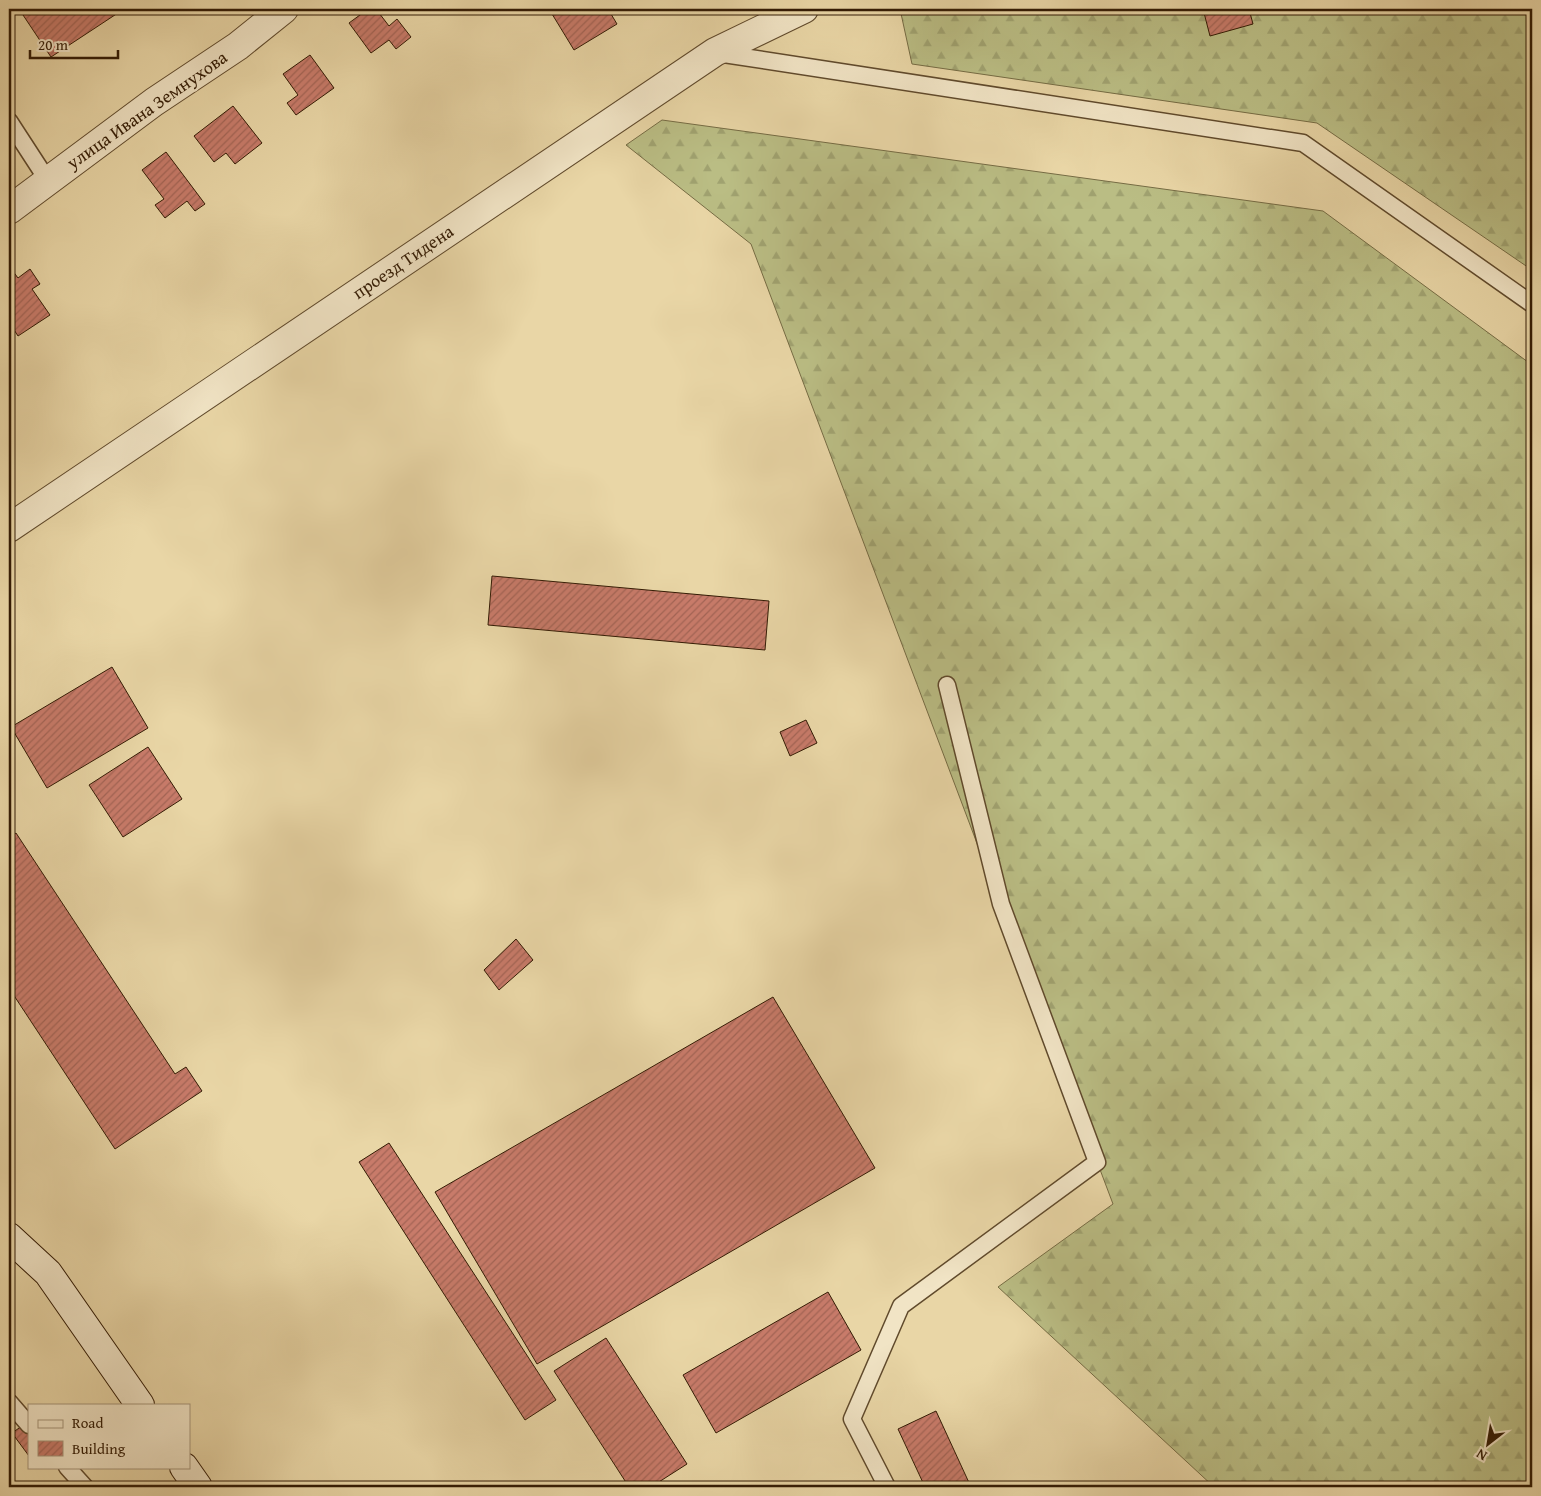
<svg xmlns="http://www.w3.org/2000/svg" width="1541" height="1496" font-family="'Gentium Book Plus',serif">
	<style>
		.forest { fill: url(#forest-firs); stroke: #766c44 }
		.building { fill: url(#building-hatch); stroke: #331b04 }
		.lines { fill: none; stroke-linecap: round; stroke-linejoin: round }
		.lane-casing { stroke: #604a2c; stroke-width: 19 }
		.street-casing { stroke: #604a2c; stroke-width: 30 }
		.secondary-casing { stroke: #331b04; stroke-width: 30 }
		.lane { stroke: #f1e4c5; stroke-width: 16 }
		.street { stroke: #f1e4c5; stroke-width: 28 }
		.secondary { stroke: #f1e4c5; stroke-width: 28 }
		.labels { text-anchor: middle; stroke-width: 4.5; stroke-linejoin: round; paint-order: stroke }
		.street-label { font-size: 18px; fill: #331b04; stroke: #f1e4c5 }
	</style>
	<defs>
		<pattern id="forest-firs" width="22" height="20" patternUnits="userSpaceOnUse" patternTransform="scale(1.25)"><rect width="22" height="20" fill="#babd84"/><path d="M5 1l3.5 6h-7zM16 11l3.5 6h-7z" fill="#a0a270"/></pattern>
		<pattern id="building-hatch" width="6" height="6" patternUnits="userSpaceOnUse" patternTransform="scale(1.25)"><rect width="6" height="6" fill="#c87b6a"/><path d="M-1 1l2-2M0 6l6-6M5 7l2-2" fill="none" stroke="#a36455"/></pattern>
	</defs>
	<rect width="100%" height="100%" fill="#e9d6a6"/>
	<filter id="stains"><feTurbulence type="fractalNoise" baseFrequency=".004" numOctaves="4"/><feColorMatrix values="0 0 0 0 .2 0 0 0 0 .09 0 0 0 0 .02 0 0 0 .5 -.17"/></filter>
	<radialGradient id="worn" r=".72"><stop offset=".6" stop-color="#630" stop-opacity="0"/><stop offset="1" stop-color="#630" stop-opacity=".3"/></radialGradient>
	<!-- forest -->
	<g class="forest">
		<polygon points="900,9 1532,9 1532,270 1317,123 912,64"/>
		<polygon points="662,120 1323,211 1532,365 1532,1487 1214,1487 998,1287 1113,1204 751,244 626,145"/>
	</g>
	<!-- building -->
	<g class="building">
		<polygon points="19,9 124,9 51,57"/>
		<polygon points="368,9 376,9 389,26 397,19 411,37 396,49 389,40 371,53 349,23"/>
		<polygon points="549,9 608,9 617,24 574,50"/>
		<polygon points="1203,9 1249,9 1253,24 1210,36"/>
		<polygon points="310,55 334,88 296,115 287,103 298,95 283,74"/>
		<polygon points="233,106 262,143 235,164 226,153 214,162 194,136"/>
		<polygon points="166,152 205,204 195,211 187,201 165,218 155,205 164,199 142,170"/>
		<polygon points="30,269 40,284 32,289 50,315 18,336 9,322 9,272 12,270 18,278"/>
		<polygon points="492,576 769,601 765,650 488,625"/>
		<polygon points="112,667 148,728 47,788 11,727"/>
		<polygon points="806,720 817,743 790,756 780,732"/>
		<polygon points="148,747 182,799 123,837 89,785"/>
		<polygon points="16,833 175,1074 186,1067 202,1091 115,1149 9,988 9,838"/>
		<polygon points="516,939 533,960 499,990 484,970"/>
		<polygon points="773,997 875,1168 537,1364 435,1192"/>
		<polygon points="389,1143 556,1400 525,1420 359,1162"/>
		<polygon points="828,1292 861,1350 716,1433 683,1375"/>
		<polygon points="606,1338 687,1464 651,1487 629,1487 554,1371"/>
		<polygon points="936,1411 971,1487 925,1487 898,1429"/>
		<polygon points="29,1421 29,1456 12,1433"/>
	</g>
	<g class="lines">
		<!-- lane casing -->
		<g class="lane-casing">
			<g id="lane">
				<polyline points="717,53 1303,143 1532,304"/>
				<polyline points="9,121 48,181"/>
				<polyline points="9,1402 29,1425"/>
				<polyline points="67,1467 85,1487"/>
				<polyline points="887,1487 852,1419 901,1306 1097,1162 1001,904 947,685"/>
			</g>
		</g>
		<!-- street casing -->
		<g class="street-casing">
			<g id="street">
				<polyline points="9,210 154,102 238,46 284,9"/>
				<polyline points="9,528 715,52 804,9"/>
			</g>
		</g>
		<!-- secondary casing -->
		<g class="secondary-casing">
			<g id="secondary">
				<polyline points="9,1237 48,1273 140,1405"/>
				<polyline points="184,1467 198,1487"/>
			</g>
		</g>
		<!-- lane -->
		<use href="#lane" class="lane"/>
		<!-- street -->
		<use href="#street" class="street"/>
		<!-- secondary -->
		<use href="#secondary" class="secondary"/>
	</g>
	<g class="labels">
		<!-- street labels -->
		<g class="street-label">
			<text transform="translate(147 110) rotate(-35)" y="6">улица Ивана Земнухова</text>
			<text transform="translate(403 262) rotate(-34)" y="6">проезд Тидена</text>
		</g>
	</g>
	<!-- margin -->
	<rect width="1541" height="1496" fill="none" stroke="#e9d6a6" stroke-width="30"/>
	<rect x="10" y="10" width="1521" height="1476" fill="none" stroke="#331b04" stroke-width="2.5"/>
	<rect x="15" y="15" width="1511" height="1466" fill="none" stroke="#331b04"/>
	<!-- legend -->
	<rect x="28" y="1404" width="162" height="65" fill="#f1e4c5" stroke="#a59478"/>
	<rect x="38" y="1420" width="25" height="8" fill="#f1e4c5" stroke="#a59478"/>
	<text x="72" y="1428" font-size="15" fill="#331b04">Road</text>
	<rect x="38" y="1441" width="25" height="15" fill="url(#building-hatch)" stroke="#a59478"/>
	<text x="72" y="1454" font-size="15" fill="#331b04">Building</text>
	<!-- north arrow -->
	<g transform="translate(1488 1444) rotate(211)" stroke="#f1e4c5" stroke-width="4" paint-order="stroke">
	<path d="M0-4L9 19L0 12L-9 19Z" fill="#331b04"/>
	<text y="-8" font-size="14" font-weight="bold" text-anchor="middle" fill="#331b04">N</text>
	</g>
	<!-- scale -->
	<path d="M30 50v8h88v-8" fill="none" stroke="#331b04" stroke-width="2.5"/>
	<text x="38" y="50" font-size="15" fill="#331b04" stroke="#f1e4c5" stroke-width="4" paint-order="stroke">20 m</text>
	<rect width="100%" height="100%" filter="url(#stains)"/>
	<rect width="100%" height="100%" fill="url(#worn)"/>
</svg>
